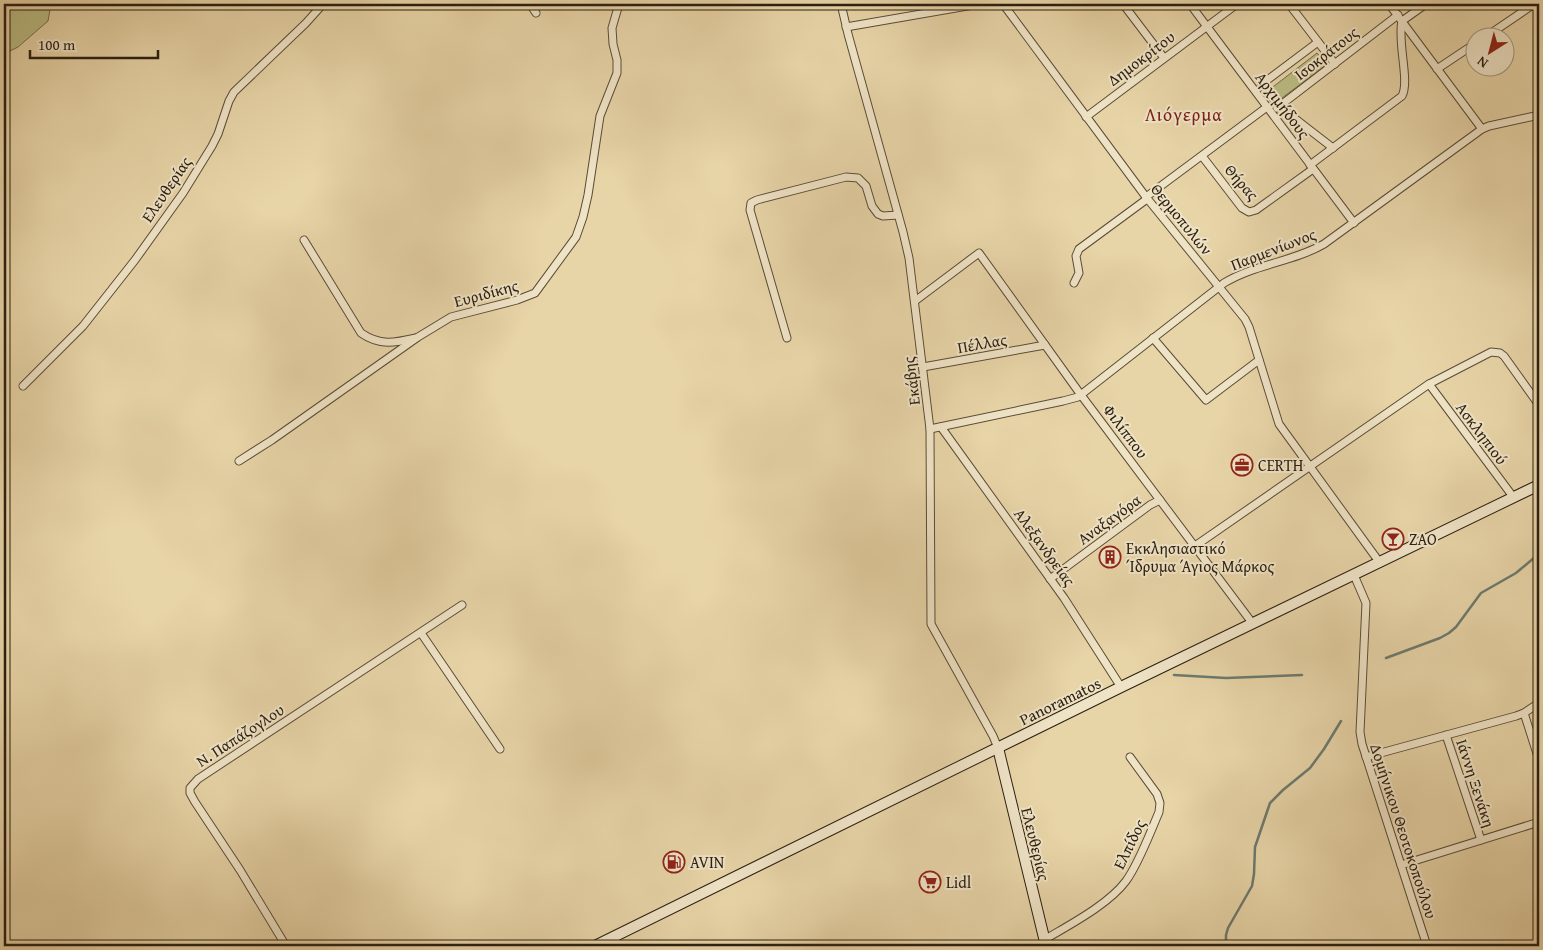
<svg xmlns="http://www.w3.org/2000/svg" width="1543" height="950" font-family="'Gentium Book Plus',serif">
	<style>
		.green { fill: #bbbb83; stroke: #736d4a }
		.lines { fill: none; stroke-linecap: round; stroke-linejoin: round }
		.stream { stroke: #6c7a6f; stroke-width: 2.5 }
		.street-casing { stroke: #5a4c36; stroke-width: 9 }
		.secondary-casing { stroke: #2b1f11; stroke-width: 12 }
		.street { stroke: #efe3c6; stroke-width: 7 }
		.secondary { stroke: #efe3c6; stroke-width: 10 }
		.labels { text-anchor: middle; stroke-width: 4; stroke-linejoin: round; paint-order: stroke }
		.street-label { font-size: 16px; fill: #2b1f11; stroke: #efe3c6 }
		.poi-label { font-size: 16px; fill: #2b1f11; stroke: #efe3c6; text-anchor: start }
		.neighbourhood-label { font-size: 18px; letter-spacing: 1px; fill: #7a1f14; stroke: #efe3c6 }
	</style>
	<rect width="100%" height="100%" fill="#e7d4a7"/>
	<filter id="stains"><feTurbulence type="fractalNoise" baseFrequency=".004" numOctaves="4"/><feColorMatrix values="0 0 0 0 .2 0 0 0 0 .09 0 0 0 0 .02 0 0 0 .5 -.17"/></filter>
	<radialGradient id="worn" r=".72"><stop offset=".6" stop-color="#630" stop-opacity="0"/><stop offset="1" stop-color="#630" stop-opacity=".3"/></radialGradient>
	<!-- green -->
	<g class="green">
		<polygon points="4,4 51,4 48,21 18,47 4,54"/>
		<polygon points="1317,53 1326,65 1278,101 1269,90"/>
	</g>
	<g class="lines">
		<!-- stream -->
		<g class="stream">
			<polyline points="1386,658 1440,638 1449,633 1456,627 1481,593 1516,573 1535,557"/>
			<polyline points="1174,675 1226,678 1302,675"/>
			<polyline points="1226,946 1226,935 1228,928 1252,886 1254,874 1255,847 1270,803 1283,790 1310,768 1324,749 1341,721"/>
		</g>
		<!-- street casing -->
		<g class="street-casing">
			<g id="street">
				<polyline points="530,4 536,13"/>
				<polyline points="841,4 848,34 903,232 909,258 930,429 931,624 993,736 998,748"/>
				<polyline points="1003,4 1146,197 1245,319 1249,327 1279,424 1380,563"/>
				<polyline points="1123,4 1164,58"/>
				<polyline points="1190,4 1354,223"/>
				<polyline points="1289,4 1335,64"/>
				<polyline points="1389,4 1482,129"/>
				<polyline points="846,27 979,4"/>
				<polyline points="1484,38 1534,4"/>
				<polyline points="1318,42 1262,84 1280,107 1333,148"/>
				<polyline points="1437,69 1476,43"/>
				<polyline points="1277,108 1398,15"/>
				<polyline points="1086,117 1237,4"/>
				<polyline points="1202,156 1242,208 1249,212 1256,210 1313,169"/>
				<path d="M1310 165 1402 96C1410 81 1397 42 1402 21L1426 4"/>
				<polyline points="1146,197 1267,107"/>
				<path d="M304 240 361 333C380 346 394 343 416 338"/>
				<polyline points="1074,283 1079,273 1076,256 1079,249 1147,199"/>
				<polyline points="915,301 979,253 1081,395 1253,624"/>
				<polyline points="787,338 750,210 751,203 757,200 846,177 858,178 866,186 872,206 878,214 883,216 898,215"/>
				<polyline points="1153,338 1206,400 1259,360"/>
				<polyline points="923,367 1045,345"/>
				<polyline points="1429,384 1514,498"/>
				<polyline points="23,386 83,326 135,260 183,193 212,146 218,134 229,101 234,92 306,23 323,4"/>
				<polyline points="941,427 1064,598 1121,687"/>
				<path d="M930 429 1063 401 1078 397 1224 283C1255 264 1293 262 1324 244L1482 129 1489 126 1539 115"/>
				<polyline points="239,461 272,440 418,337 451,317 517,300 535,293 576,237 583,217 588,195 600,116 617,73 617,60 613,44 612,28 619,4"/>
				<polyline points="1195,546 1429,384 1491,352 1500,353 1504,356 1539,405"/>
				<polyline points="1354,575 1366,603 1360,732 1362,744 1427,946"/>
				<polyline points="1050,579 1150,505 1160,500"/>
				<polyline points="421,633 500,749"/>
				<polyline points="1524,713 1539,760"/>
				<polyline points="1446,735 1481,840"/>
				<polyline points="1366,757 1516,716 1524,713 1539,703"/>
				<polyline points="1401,865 1539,822"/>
				<path d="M1044 940C1069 925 1108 905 1126 881 1139 863 1150 833 1159 812L1160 803 1157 794 1130 757"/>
				<polyline points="286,946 240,870 195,802 190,793 190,788 198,779 462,605"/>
			</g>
		</g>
		<!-- secondary casing -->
		<g class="secondary-casing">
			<g id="secondary">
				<polyline points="998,748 1046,946"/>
				<polyline points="595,946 1121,687 1539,485"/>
			</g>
		</g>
		<!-- street -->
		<use href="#street" class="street"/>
		<!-- secondary -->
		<use href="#secondary" class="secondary"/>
	</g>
	<!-- icons -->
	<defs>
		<g id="office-ring" transform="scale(1.125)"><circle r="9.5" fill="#efe3c6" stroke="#8f2418" stroke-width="1.5"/><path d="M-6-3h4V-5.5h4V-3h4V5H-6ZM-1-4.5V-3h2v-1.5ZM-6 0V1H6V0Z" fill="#8f2418"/></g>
		<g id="bar-ring" transform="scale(1.125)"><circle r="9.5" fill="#efe3c6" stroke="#8f2418" stroke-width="1.5"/><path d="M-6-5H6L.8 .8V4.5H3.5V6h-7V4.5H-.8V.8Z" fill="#8f2418"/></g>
		<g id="building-ring" transform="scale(1.125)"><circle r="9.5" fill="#efe3c6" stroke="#8f2418" stroke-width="1.5"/><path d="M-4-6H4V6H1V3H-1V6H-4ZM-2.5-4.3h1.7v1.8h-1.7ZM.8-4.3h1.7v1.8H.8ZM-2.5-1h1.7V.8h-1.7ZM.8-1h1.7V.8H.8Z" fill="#8f2418"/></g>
		<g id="fuel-ring" transform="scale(1.125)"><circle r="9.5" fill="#efe3c6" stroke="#8f2418" stroke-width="1.5"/><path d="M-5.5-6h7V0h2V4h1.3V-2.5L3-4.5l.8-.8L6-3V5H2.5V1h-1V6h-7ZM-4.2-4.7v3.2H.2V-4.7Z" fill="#8f2418"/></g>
		<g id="supermarket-ring" transform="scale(1.125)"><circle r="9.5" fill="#efe3c6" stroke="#8f2418" stroke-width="1.5"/><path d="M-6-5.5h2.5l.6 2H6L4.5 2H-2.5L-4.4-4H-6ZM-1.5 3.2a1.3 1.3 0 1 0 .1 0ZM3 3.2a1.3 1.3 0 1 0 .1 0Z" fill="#8f2418"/></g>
	</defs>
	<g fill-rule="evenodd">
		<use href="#office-ring" x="1242" y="465"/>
		<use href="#bar-ring" x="1393" y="539"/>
		<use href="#building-ring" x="1110" y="557"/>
		<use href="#fuel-ring" x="674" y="862"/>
		<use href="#supermarket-ring" x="930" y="882"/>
	</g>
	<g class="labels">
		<!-- street labels -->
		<g class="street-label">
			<text transform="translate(1326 53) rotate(-38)" y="6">Ισοκράτους</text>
			<text transform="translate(1141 58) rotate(-37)" y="6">Δημοκρίτου</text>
			<text transform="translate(1283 105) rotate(53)" y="6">Αρχιμήδους</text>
			<text transform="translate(1242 182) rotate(49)" y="6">Θήρας</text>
			<text transform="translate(166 189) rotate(-56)" y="6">Ελευθερίας</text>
			<text transform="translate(1182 219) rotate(51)" y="6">Θερμοπυλών</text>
			<text transform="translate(1273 249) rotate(-21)" y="6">Παρμενίωνος</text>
			<text transform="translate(486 293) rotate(-15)" y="6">Ευριδίκης</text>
			<text transform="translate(982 343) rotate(-10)" y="6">Πέλλας</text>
			<text transform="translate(911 381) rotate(-97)" y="6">Εκάβης</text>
			<text transform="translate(1126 431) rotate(53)" y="6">Φιλίππου</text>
			<text transform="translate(1482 433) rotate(53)" y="6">Ασκληπιού</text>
			<text transform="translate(1109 519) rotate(-36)" y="6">Αναξαγόρα</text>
			<text transform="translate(1045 547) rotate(54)" y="6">Αλεξανδρείας</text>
			<text transform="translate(1060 701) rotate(-26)" y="6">Panoramatos</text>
			<text transform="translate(240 735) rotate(-33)" y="6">Ν. Παπάζογλου</text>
			<text transform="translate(1476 783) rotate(72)" y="6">Ιάννη Ξενάκη</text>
			<text transform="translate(1404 831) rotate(72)" y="6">Δομήνικου Θεοτοκοπούλου</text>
			<text transform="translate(1036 844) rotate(76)" y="6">Ελευθερίας</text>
			<text transform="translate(1129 844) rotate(-64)" y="6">Ελπίδος</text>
		</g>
		<!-- poi labels -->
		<g class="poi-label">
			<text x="1258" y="471">CERTH</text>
			<text x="1409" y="545">ZAO</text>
			<text x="1126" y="554">Εκκλησιαστικό<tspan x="1126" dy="18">Ίδρυμα Άγιος Μάρκος</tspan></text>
			<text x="690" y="868">AVIN</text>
			<text x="946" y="888">Lidl</text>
		</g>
		<!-- neighbourhood labels -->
		<g class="neighbourhood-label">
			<text x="1184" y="121">Λιόγερμα</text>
		</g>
	</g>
	<!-- margin -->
	<rect width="1543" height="950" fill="none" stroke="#e7d4a7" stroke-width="20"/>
	<rect x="5" y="5" width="1533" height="940" fill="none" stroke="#2b1f11" stroke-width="2.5"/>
	<rect x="10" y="10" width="1523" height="930" fill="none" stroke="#2b1f11"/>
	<!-- north arrow -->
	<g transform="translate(1490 52) rotate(216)"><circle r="24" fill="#efe3c6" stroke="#a1957e"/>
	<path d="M0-4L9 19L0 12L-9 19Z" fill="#8f2418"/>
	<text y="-8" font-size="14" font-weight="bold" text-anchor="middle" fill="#2b1f11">N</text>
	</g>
	<!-- scale -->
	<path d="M30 50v8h128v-8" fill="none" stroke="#2b1f11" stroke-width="2.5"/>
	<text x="38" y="50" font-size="15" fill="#2b1f11" stroke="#efe3c6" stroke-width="4" paint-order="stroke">100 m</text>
	<rect width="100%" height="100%" filter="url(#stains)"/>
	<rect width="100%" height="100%" fill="url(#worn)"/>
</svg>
